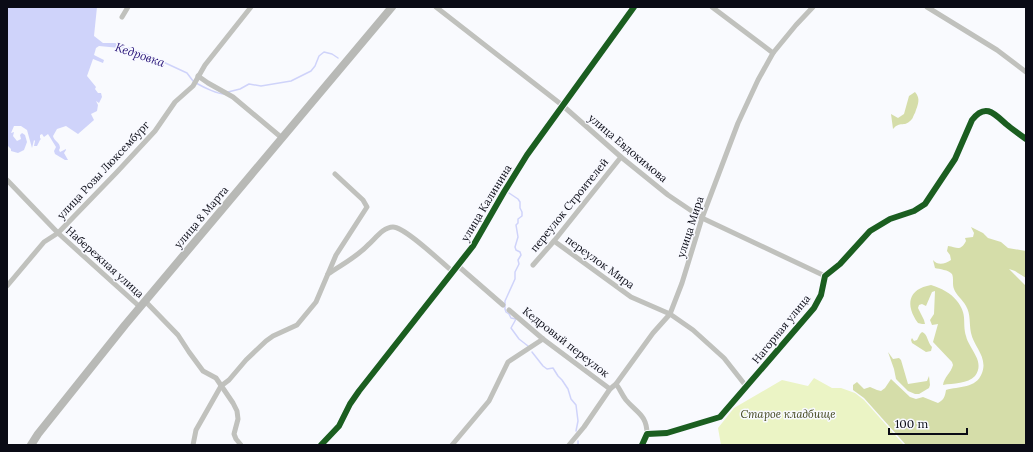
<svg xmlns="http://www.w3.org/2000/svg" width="1033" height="452" font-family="Lora,serif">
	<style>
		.green { fill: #ebf4c5 }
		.forest { fill: #d5dda9 }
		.water { fill: #cfd3fa }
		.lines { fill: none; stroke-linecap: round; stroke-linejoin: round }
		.stream { stroke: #cfd3fa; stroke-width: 1.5 }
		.minor { stroke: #c0c1bd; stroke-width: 5 }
		.primary { stroke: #b8b9b6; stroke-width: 8 }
		.cycleway-casing { stroke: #f8f9ff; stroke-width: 8 }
		.cycleway { stroke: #1b5e20; stroke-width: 6 }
		.labels { text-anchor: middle; stroke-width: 3; stroke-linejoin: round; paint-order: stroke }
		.street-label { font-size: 11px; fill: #0a0b15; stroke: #f8f9ff }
		.park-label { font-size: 11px; font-style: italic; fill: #40461c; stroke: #f8f9ff }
		.water-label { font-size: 12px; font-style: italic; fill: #261277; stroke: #f8f9ff }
	</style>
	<rect width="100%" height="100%" fill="#f9fafe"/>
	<!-- green -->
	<polygon class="green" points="814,378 832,388 841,388 855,393 864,400 904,445 721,445 718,428 734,408 782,380 808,386"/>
	<!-- forest -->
	<g class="forest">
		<path d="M915 92C921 99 918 104 915 113 913 116 913 119 910 121 904 127 900 121 893 129L891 114 898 118 904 114 909 96Z"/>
		<path d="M971 227 983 233 988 238 1001 242 1008 248 1026 251V278L1015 271 1009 269 1026 286V445H906L864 398 853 390V385L857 382 864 389 870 387 877 390 881 391 885 388 891 379 910 397 916 399 923 397 938 403C944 400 945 396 946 390 959 386 976 389 982 373 988 357 974 347 971 333 969 323 971 315 966 306 963 300 956 295 954 289 952 285 954 278 952 274 949 270 939 269 935 268L933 260C938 266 945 264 951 260L950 255 947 251 948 246C957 247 960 252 966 241L965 238 973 237 974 233Z"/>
		<path d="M931 285C941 288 951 293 957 301 968 315 962 322 966 336 969 349 986 362 975 376 968 384 953 383 943 385 944 377 951 373 953 365L952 362 933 342 938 324 932 325 930 320 934 314 935 291 932 292 926 306 922 304 919 305 918 308 924 320 925 324H922L918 323C905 305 908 289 931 285Z"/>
		<path d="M922 332C928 334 927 342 932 347L931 351 926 352 912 343 911 340 912 338 914 341 917 340 920 334Z"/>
		<polygon points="888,352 893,359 899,358 901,360 908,384 927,381 929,376 930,385 929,388 919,394 915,394 908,391 896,379 894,369"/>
	</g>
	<!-- water -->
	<path class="water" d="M7 7H97L94 36 103 43H115L130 49 99 46 96 48 94 55 104 60 103 63 93 59 87 76 96 87 95 89 98 93H101L102 97 99 103 96 101 98 105 97 111 91 114 94 120 78 134 66 126 57 129 53 136C54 141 60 142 60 148L59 150 60 152 66 149V150L64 153 68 160H65L55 154 54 151 56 147 48 134 44 137 42 134 40 135V138L41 139 40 140 37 146H34L35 141 34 140 32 148 27 130 21 126H14L11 133 14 132 13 136 17 141 21 139 20 135 22 133 25 135 27 142 24 150 18 153 11 151V149L7 145Z"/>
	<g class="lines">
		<!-- stream -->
		<g class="stream">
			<polyline points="128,48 146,54 187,73 193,81"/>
			<path d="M196 83C203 87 219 95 226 94"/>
			<polyline points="228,92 240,89 249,84 261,86 291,81 311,71 315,66 319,56 324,52 332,54 338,58"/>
			<polyline points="509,193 518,199 520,202 520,208 522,212 522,216 518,219 518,223 516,225 518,237 515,247 516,250 520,252 521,255 518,260 519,264 515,272 515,279 505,301 505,309 506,312 509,314 511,318 516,319 511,328 519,339 528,346"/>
			<polyline points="532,352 543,366 547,369 553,368 558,376 562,380 568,389 571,399 576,405 578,421 576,431"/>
			<polyline points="578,445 578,441"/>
		</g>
		<!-- minor -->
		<g class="minor">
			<polyline points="436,7 562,105 621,157 668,195 702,218 825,276"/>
			<polyline points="712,7 773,53"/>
			<polyline points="927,7 997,50 1026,72"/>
			<polyline points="122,17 128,7"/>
			<polyline points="198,76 208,83 233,97 282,138"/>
			<polyline points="7,180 58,233 140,307"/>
			<polyline points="554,241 631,297 670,314 693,330 724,358 746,386"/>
			<polyline points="457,265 503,305"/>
			<polyline points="533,265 554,241 621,157"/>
			<path d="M328 274C341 265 357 257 368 245 375 239 383 227 393 227 405 227 441 262 452 271"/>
			<polyline points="7,286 44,242 58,233 117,172 155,131 175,102 193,86 205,65 251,7"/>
			<polyline points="145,301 178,335 189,352 203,371 216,378 233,403 237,411 238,419 234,434 236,439 241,445"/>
			<polyline points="509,310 543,339 610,389"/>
			<path d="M616 384C620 389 622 395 626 400 637 413 647 415 647 434"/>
			<polyline points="193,445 196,430 221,386 229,380 246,360 266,341 273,336 297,325 316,302 336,255 367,207 363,200 335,174"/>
			<polyline points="321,445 339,426 350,404 359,391 473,246 504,192 527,155 634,7"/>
			<polyline points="452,445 489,401 508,362 543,339"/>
			<polyline points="569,445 584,427 610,389 616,384 653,333 670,314 682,283 702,218 738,123 758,80 773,53 796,25 813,7"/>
			<path d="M642 445 647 434 667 433 720 417 814 308 821 295 825 276 840 264 870 231 890 219 914 211 925 204 955 159 972 120C985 103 994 113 1006 124 1012 129 1019 134 1026 139"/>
		</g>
		<!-- primary -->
		<polyline class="primary" points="31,445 38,434 125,325 392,7"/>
		<!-- cycleway casing -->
		<g class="cycleway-casing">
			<g id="cycleway">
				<polyline points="321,445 339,426 350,404 359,391 473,246 504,192 527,155 634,7"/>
				<path d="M642 445 647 434 667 433 720 417 814 308 821 295 825 276 840 264 870 231 890 219 914 211 925 204 955 159 972 120C985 103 994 113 1006 124 1012 129 1019 134 1026 139"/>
			</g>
		</g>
		<!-- cycleway -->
		<use href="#cycleway" class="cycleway"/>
	</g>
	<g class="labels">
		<!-- street labels -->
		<g class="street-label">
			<text transform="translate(628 148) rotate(40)" y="4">улица Евдокимова</text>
			<text transform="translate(103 170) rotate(-47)" y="4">улица Розы Люксембург</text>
			<text transform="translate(486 203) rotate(-59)" y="4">улица Калинина</text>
			<text transform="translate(569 205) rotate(-51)" y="4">переулок Строителей</text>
			<text transform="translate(201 217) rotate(-50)" y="4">улица 8 Марта</text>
			<text transform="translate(690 227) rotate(-72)" y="4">улица Мира</text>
			<text transform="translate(105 262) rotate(42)" y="4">Набережная улица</text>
			<text transform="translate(600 262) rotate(36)" y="4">переулок Мира</text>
			<text transform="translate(781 329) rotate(-51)" y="4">Нагорная улица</text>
			<text transform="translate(566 342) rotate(38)" y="4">Кедровый переулок</text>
		</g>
		<!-- park labels -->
		<g class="park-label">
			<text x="788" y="418">Старое кладбище</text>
		</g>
		<!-- water labels -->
		<g class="water-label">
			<text transform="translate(140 55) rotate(19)" y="4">Кедровка</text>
		</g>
	</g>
	<!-- border -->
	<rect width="1033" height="452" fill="none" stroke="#0a0b15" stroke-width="16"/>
	<!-- scale -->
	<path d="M889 428v6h78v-6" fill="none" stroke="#0a0b15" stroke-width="2"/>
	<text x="895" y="428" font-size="12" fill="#0a0b15" stroke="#f8f9ff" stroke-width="3" paint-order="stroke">100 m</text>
</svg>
